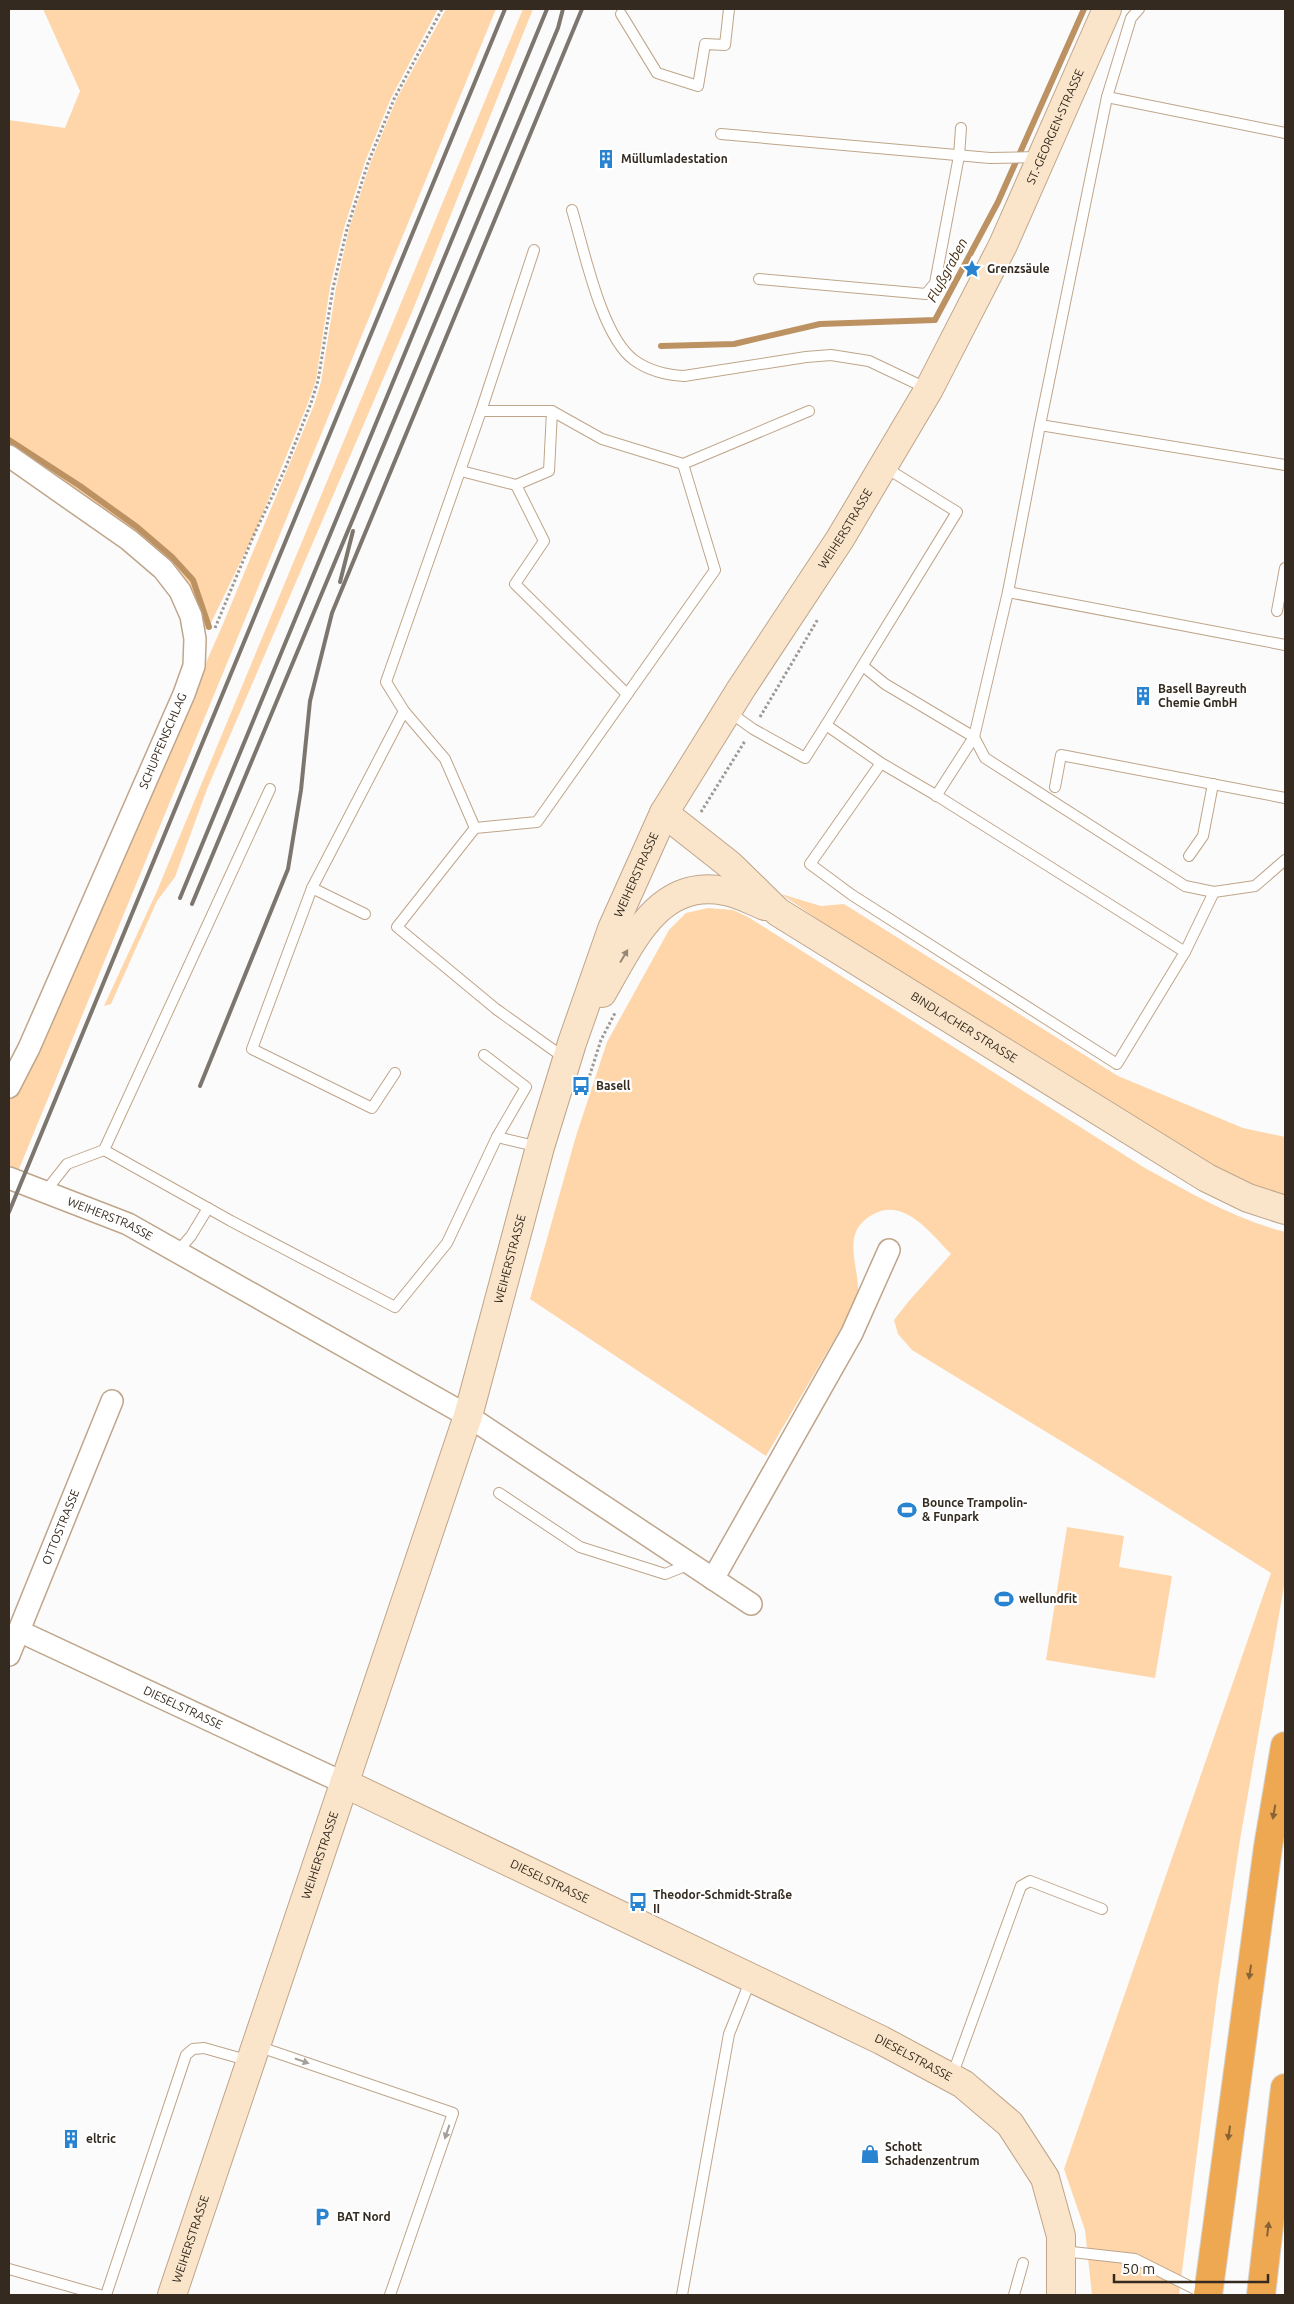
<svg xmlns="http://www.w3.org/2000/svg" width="1294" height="2304" font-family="Ubuntu,sans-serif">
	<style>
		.green { fill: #fed6aa }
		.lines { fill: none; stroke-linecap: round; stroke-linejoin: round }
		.stream { stroke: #bd9262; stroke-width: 6 }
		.lane-casing { stroke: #bfa58a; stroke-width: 12 }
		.street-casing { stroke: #bfa58a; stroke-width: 24 }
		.secondary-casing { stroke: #bfa58a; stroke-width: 30 }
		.highway-casing { stroke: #d6d4d2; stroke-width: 30 }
		.path { stroke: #9d9893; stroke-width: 3; stroke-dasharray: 2.5 2.5; stroke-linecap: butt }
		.lane { stroke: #fff; stroke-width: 10 }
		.street { stroke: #fff; stroke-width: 21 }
		.secondary { stroke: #fae5cb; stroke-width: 28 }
		.highway { stroke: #efa852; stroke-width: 28 }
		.rail { stroke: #7d766f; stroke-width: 4 }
		.oneway { fill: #978875 }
		.oneway2 { fill: #886336 }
		.oneway3 { fill: #a49f9a }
		.labels { text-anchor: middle; stroke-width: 4.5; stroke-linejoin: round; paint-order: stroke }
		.street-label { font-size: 12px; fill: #342a1f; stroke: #fff }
		.poi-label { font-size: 12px; font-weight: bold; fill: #342a1f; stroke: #fff; text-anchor: start }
		.water-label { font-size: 14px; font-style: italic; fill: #412a0e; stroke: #fff }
	</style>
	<rect width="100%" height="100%" fill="#fbfbfb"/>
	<!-- green -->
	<g class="green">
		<polygon points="43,9 438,9 391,98 365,162 344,228 330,287 316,380 308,403 255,532 209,627 203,632 185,587 9,447 9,120 65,128 80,91"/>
		<polygon points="446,9 496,9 19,1169 9,1166 9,1099 36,1050 223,624 314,405 321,382 336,288 349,229 370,164 396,100"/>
		<polygon points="523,9 533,9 412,312 207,789 175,877 157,901 111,1004 104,1006 157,891"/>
		<polygon points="781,894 821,906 844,904 1118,1076 1243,1128 1285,1137 1285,1197 1254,1187 1212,1168 877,960"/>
		<path d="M708 908 733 910 748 917 1145 1168C1190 1193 1235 1219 1285 1232V1580L1240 1840 1218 1987 1179 2295H1092L1085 2230 1064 2169 1271 1573 1089 1458 912 1350 898 1334 894 1320 908 1302 951 1254C932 1235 906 1199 876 1213 831 1234 870 1278 854 1311 851 1315 847 1319 844 1323L766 1456 530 1299 576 1136 607 1042 669 930 686 913Z"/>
		<polygon points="1067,1527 1124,1536 1119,1567 1172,1576 1155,1678 1046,1660"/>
	</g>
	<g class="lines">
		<!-- stream -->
		<g class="stream">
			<polyline points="661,346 734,344 820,324 935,320 998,202 1084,9"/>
			<polyline points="9,440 80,486 137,527 172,557 193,580 209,627"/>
		</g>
		<!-- lane casing -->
		<g class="lane-casing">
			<g id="lane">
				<polyline points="621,14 657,73 698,86 705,44 725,45 729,9"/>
				<polyline points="1107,97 1131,18 1139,9"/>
				<polyline points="721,134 990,158 1039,157"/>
				<path d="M572 210C584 249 601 336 634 360 649 371 666 375 684 376L806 357 831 355 869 361 928 389"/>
				<polyline points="534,250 481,411 552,411 602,439 683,464"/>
				<polyline points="759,279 926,294 935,283 959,156 961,128"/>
				<polyline points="552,411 549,471 516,485 544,541 515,584 627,694"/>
				<polyline points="1040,425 1285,465"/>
				<polyline points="461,471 516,485"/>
				<polyline points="1008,592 1285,645"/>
				<polyline points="1277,611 1285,568"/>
				<polyline points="863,666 885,684 974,737 985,758 1185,886 1214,892 1255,886 1285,860"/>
				<polyline points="728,711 753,729 805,758 826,725 957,512 883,466"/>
				<polyline points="826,725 881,763 939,797 1185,952 1117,1064 852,895 810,864 881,763"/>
				<polyline points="1055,787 1061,755 1285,798"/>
				<polyline points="270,789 104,1150 231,1221 395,1307 447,1243 497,1137 539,1147"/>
				<polyline points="936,796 974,737 1008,592 1040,425 1107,97 1285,133"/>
				<polyline points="475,828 445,759 404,711 386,682 481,411"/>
				<polyline points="1189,856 1203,836 1213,784"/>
				<polyline points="312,888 365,914"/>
				<polyline points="1185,952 1214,892"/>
				<polyline points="484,1055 526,1087 497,1137"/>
				<polyline points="566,1059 496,1009 397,927 475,828 537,822 715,570 683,464 809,411"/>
				<polyline points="395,1073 372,1108 252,1049 312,888 404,711"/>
				<polyline points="45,1192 67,1164 104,1150"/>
				<polyline points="177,1252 191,1236 208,1208"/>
				<polyline points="499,1493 580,1547 665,1574 690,1564"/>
				<polyline points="257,2046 453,2113 390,2295"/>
				<polyline points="952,2076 1021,1886 1030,1881 1102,1909"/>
				<polyline points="1063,2251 1135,2259 1205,2294"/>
				<polyline points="9,2269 100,2295"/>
				<polyline points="106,2295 186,2055 193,2049 204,2048 250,2061"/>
				<polyline points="682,2295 729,2034 751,1979"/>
				<polyline points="1014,2295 1023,2263"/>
			</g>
		</g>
		<!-- street casing -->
		<g class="street-casing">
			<g id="street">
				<polyline points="9,456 129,540 163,569 180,591 191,616 195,639 194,666 184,694 29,1048 9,1087"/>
				<path id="s1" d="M9 1178 128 1224 468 1416 751 1604"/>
				<polyline points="713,1579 852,1333 889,1250"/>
				<path id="s2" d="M19 1631 344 1783"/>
				<path id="s3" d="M9 1655 112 1401"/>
			</g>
		</g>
		<!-- secondary casing -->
		<g class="secondary-casing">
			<g id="secondary">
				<path id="s4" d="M664 813 730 865 778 912 1207 1178 1248 1198 1285 1210"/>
				<path d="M602 993C630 946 657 877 725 891 738 893 752 901 765 906"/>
				<path id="s5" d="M344 1783 881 2040 963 2084 1010 2124 1045 2178 1061 2236V2295"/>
				<path id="s6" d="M172 2295 468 1416 540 1147 572 1043 612 929 664 813 741 689 840 539 929 389 1003 245 1107 9"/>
			</g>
		</g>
		<!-- highway casing -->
		<g class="highway-casing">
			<g id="highway">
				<polyline points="1208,2295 1268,1847 1285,1746"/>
				<polyline points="1261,2295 1285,2088"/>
			</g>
		</g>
		<!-- path -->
		<g class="path">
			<polyline points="215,628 253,537 285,469 311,403 318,381 333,288 347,229 368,163 394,99 442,9"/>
			<polyline points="760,717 818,619"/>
			<polyline points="701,812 745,741"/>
			<polyline points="585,1090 601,1040 615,1013"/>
		</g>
		<!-- lane -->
		<use href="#lane" class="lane"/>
		<!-- street -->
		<use href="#street" class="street"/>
		<!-- secondary -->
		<use href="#secondary" class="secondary"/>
		<!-- highway -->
		<use href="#highway" class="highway"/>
		<!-- rail -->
		<g class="rail">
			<polyline points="340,582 353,531"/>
			<polyline points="180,898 547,9"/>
			<polyline points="192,904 558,28 563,9"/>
			<polyline points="200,1086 288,869 301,790 310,701 332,613 582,9"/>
			<polyline points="9,1212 505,9"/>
		</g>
	</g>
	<!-- one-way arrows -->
	<defs><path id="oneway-solid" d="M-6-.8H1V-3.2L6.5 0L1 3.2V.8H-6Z" transform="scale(1.25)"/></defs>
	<use class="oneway" href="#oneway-solid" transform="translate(624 956) rotate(-59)"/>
	<g class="oneway2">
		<use href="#oneway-solid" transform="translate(1274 1812) rotate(100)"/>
		<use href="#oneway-solid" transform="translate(1250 1972) rotate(98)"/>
		<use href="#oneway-solid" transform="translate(1229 2133) rotate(98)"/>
		<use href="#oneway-solid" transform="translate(1268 2229) rotate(-83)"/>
	</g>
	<g class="oneway3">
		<use href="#oneway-solid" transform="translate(302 2061) rotate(19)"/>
		<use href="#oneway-solid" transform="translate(447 2132) rotate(109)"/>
	</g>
	<!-- icons -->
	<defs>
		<g id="building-bare" transform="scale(1.5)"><path d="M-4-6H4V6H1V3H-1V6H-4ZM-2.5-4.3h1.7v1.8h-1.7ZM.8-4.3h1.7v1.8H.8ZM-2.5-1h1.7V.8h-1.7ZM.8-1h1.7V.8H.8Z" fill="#2883d0" stroke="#fff" stroke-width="2.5" paint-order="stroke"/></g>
		<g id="sight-bare" transform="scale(1.5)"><path d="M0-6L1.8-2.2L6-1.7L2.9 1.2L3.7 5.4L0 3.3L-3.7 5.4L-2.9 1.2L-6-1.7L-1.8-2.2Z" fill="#2883d0" stroke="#fff" stroke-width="2.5" paint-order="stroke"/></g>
		<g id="bus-bare" transform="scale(1.5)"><path d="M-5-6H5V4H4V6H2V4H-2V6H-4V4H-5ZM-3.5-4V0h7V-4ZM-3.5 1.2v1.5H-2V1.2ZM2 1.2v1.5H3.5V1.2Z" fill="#2883d0" stroke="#fff" stroke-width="2.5" paint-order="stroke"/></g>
		<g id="stadium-bare" transform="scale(1.5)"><path d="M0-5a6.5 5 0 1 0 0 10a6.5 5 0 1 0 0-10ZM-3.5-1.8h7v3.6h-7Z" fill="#2883d0" stroke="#fff" stroke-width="2.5" paint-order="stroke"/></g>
		<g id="shop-bare" transform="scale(1.5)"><path d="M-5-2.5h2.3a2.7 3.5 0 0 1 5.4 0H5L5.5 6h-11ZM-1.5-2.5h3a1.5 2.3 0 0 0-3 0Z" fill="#2883d0" stroke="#fff" stroke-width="2.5" paint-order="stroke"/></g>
		<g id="parking-bare" transform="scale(1.5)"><path d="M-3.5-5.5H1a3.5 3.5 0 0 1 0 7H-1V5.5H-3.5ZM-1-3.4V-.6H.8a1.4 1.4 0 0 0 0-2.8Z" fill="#2883d0" stroke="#fff" stroke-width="2.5" paint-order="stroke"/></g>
	</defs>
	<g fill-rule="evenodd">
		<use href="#building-bare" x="606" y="159"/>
		<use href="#sight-bare" x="972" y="269"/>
		<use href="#building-bare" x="1143" y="696"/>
		<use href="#bus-bare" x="581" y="1086"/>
		<use href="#stadium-bare" x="907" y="1510"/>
		<use href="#stadium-bare" x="1004" y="1599"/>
		<use href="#bus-bare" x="638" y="1902"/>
		<use href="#building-bare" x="71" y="2139"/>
		<use href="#shop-bare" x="870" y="2154"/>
		<use href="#parking-bare" x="322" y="2217"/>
	</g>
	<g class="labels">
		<!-- street labels -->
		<g class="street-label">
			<text dy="4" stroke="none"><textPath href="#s6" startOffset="2354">ST.-GEORGEN-STRASSE</textPath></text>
			<text dy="4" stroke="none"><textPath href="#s6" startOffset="1900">WEIHERSTRASSE</textPath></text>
			<text transform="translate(163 741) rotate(-67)" y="4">SCHUPFENSCHLAG</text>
			<text dy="4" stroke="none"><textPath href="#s6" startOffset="1495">WEIHERSTRASSE</textPath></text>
			<text dy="4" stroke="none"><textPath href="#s4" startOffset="370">BINDLACHER STRASSE</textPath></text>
			<text dy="4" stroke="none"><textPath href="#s1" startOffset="109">WEIHERSTRASSE</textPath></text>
			<text dy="4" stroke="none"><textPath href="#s6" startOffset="1090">WEIHERSTRASSE</textPath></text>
			<text dy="4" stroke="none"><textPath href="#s3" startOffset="138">OTTOSTRASSE</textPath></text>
			<text dy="4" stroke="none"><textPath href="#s2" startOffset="181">DIESELSTRASSE</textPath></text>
			<text dy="4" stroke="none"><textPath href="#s6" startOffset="464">WEIHERSTRASSE</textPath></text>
			<text dy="4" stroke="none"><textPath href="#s5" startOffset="228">DIESELSTRASSE</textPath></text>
			<text dy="4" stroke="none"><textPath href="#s5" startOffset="632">DIESELSTRASSE</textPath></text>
			<text dy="4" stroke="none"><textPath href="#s6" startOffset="59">WEIHERSTRASSE</textPath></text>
		</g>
		<!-- poi labels -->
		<g class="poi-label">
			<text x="621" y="163">Müllumladestation</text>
			<text x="987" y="273">Grenzsäule</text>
			<text x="1158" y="693">Basell Bayreuth<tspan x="1158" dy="14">Chemie GmbH</tspan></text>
			<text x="596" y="1090">Basell</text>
			<text x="922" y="1507">Bounce Trampolin-<tspan x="922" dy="14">&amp; Funpark</tspan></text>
			<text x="1019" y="1603">wellundfit</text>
			<text x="653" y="1899">Theodor-Schmidt-Straße<tspan x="653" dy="14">II</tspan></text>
			<text x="86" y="2143">eltric</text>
			<text x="885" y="2151">Schott<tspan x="885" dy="14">Schadenzentrum</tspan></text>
			<text x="337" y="2221">BAT Nord</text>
		</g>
		<!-- water labels -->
		<g class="water-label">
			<text transform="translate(947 270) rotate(-62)" y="5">Flußgraben</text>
		</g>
	</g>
	<!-- border -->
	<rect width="1294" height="2304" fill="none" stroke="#342a1f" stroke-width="20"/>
	<!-- scale -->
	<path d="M1114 2274v8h154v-8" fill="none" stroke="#342a1f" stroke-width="2.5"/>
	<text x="1122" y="2274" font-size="15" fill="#342a1f" stroke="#ffffff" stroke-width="4" paint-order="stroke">50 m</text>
</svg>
